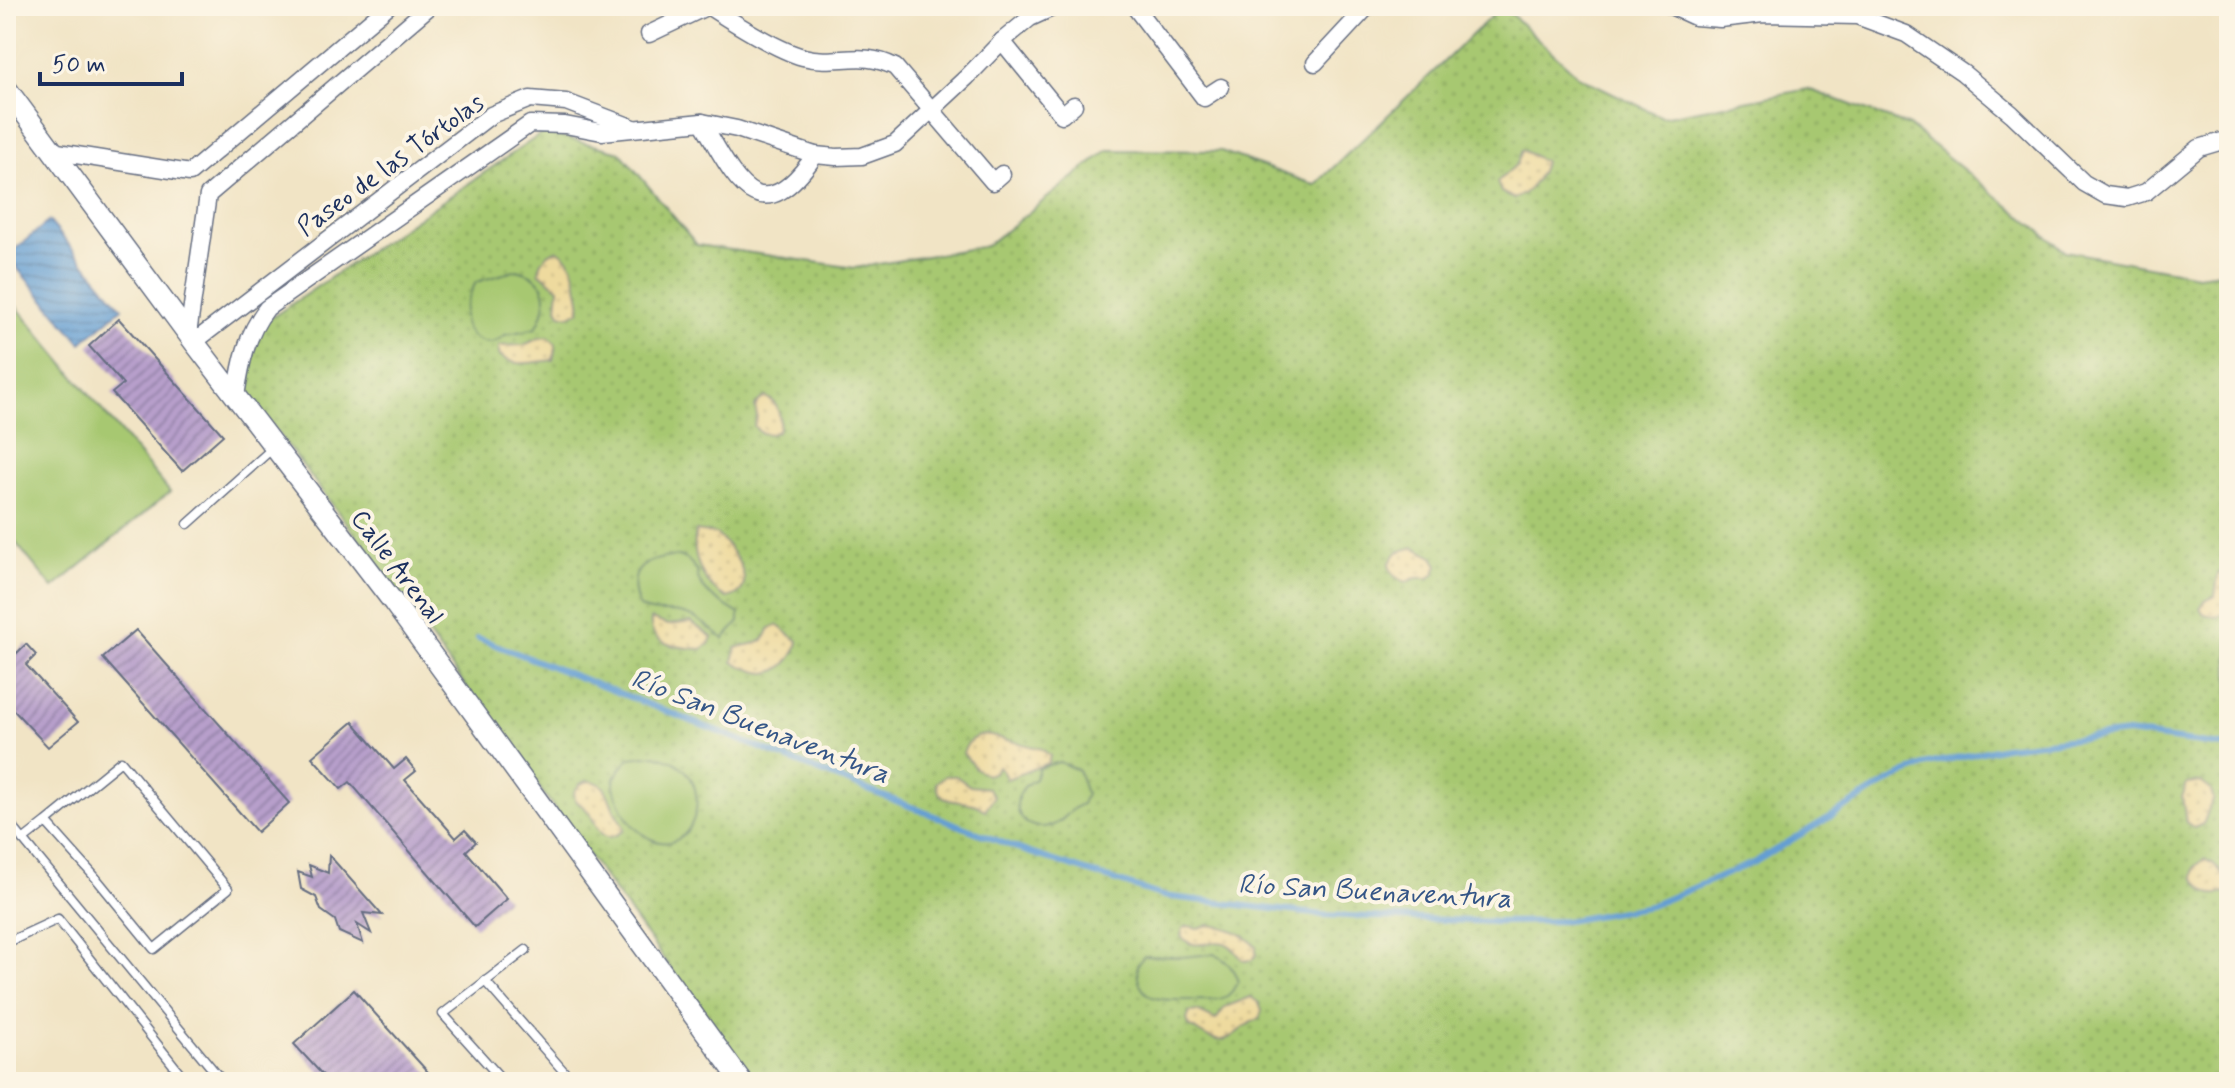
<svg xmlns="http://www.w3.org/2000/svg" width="2235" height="1088" font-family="Mynerve,sans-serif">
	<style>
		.grass { fill: url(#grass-dots); stroke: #617c68; stroke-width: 2 }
		.sand { fill: url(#sand-dots); stroke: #84847e; stroke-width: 2 }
		.garden { fill: #a7c871; stroke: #617c68; stroke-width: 2 }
		.water { fill: url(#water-rules); stroke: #406698; stroke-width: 2 }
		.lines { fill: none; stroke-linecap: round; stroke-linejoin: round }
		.stream { stroke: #649ed3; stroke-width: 6 }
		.building { fill: url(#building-hatch) }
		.service-casing { stroke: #666e82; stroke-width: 11 }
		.minor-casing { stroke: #666e82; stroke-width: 19 }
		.tertiary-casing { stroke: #666e82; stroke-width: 23 }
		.service { stroke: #fff; stroke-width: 8 }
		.minor { stroke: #fff; stroke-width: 16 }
		.tertiary { stroke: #fff; stroke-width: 20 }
		.labels { text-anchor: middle; stroke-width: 8; stroke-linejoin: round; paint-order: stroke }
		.street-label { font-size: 26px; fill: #1b2f5e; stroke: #fcf5e5 }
		.water-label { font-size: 28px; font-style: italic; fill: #355687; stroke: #fcf5e5 }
	</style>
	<defs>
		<pattern id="grass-dots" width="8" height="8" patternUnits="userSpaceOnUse" patternTransform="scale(2)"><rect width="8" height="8" fill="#a7c871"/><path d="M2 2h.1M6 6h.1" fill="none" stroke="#8fac64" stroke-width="1.8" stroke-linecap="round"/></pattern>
		<pattern id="sand-dots" width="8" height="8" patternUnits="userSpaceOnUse" patternTransform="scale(2)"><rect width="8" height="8" fill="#eeda9e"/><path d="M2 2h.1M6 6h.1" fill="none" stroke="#ccbb8a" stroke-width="1.8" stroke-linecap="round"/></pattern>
		<pattern id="water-rules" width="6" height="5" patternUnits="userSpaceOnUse" patternTransform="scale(2)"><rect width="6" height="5" fill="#649ed3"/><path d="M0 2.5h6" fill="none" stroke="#5281ae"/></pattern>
		<pattern id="building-hatch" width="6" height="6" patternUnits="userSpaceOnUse" patternTransform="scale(2)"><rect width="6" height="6" fill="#b79fcb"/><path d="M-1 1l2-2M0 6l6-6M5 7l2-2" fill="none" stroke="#9482a8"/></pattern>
	</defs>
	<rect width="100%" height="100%" fill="#fcf5e5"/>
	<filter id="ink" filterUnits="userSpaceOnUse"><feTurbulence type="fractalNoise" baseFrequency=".0125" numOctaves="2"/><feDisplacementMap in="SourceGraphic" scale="16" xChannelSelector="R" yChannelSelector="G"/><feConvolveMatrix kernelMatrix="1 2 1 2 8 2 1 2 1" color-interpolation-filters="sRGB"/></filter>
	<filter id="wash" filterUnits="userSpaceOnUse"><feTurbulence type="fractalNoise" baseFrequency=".006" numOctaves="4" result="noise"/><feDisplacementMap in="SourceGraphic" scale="32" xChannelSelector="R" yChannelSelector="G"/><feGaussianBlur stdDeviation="1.8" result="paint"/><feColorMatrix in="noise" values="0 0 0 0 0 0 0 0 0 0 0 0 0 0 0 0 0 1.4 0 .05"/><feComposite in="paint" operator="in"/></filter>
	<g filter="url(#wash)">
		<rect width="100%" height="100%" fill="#f1e4c5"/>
		<!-- grass -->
		<polygon class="grass" points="1502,6 1578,76 1662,117 1808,89 1909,126 2065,251 2197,275 2229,271 2229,1082 753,1082 372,557 247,392 258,327 544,132 620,152 697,245 855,268 986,246 1108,150 1221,151 1315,185"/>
		<!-- sand -->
		<g class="sand">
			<path d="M1522 150 1544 161C1541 177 1529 193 1514 199L1501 192 1497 182 1517 164Z"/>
			<path d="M558 250C572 259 574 269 577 284 578 296 582 298 580 311L569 316 560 314 557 307 559 288 539 272C541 260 546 252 558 250Z"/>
			<path d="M548 337 556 344 553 360C535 362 513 369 499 354V346L524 345 539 338Z"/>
			<path d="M766 397C779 403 782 418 778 431L771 434 760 433 754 426 757 416 755 407 760 400Z"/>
			<path d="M696 531 716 534C732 547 764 591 727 598 704 587 690 557 696 531Z"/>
			<path d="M1414 547 1433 557 1438 565C1431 588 1423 571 1407 582 1395 578 1391 575 1389 564L1397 552Z"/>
			<polygon points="2229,568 2229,612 2217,617 2204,614 2200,608 2205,601 2215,596 2218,574"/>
			<path d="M651 619 668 625 691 622 712 637 709 644 702 649C682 648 647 646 651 619Z"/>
			<path d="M777 625 798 641C796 656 782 672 766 673 755 673 742 666 733 662L736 648C752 642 764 647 769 629Z"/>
			<path d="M987 735 1042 749 1050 756 1048 763 1007 779 999 766 993 773 986 775 975 768 963 753C968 740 973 736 987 735Z"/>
			<path d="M945 776H956L970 786 988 788 994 797 985 810C981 808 977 805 973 804 956 799 940 806 936 783Z"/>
			<path d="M587 781C608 781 607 796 615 812 619 820 623 822 624 830 602 847 599 830 590 814 587 808 580 805 575 800L574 792 580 784Z"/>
			<path d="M2201 782 2210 789 2214 799C2207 808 2208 815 2203 824L2194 828 2186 822 2182 797 2187 784Z"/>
			<path d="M2204 859 2214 864 2229 881V897L2224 893C2208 898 2202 889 2193 877L2195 867Z"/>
			<path d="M1208 925C1228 927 1242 932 1256 946V955L1252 960 1244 961C1238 956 1233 945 1224 943 1207 939 1195 953 1181 936L1183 928 1188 926 1198 928Z"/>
			<path d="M1251 997 1259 1003 1262 1011 1259 1019C1242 1023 1231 1046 1213 1039 1204 1037 1197 1030 1189 1026L1187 1019 1190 1012 1197 1011 1216 1020 1225 1007Z"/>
		</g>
		<!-- garden -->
		<g class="garden">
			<path d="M517 270C549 277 551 302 536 328 526 331 515 332 505 335 501 337 498 341 494 342 488 344 481 342 476 339 454 325 467 300 476 282Z"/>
			<polygon points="6,294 170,492 53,588 6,531"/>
			<path d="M679 556 688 560 697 571C697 592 724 604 739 614V622L724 639C711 630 700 618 684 614 668 610 654 615 639 607 625 569 643 559 679 556Z"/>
			<path d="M656 755C663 758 673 760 679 765 714 789 693 861 649 838 635 830 628 821 621 806 610 781 611 779 630 758Z"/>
			<path d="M1059 762 1078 770 1086 794 1082 804C1069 808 1064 823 1050 826 1015 834 1005 794 1035 779L1039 768Z"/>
			<path d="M1214 954C1228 961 1233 967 1238 982 1235 987 1232 993 1227 996 1217 1002 1201 1000 1189 1000 1160 1000 1137 1003 1137 965L1144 956 1181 957Z"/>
		</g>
		<!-- water -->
		<polygon class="water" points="49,221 122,308 81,343 7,256"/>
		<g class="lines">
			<!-- stream -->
			<polyline class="stream" points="478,638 1027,852 1163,896 1323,915 1497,922 1566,921 1650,906 1755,862 1888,782 1924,765 2004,747 2128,733 2229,747"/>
		</g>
		<g id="blocks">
			<!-- building -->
			<g class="building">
				<polygon points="119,319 223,435 182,471 112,393 123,384 89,346"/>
				<polygon points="136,630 289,803 257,832 103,658"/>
				<polygon points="6,642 17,653 26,644 36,655 26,665 78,722 48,747 6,702"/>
				<polygon points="353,722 394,769 406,759 416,771 405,780 456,838 465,830 476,842 466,851 507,899 475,927 350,782 341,789 312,757"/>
				<polygon points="329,855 382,915 363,913 371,933 357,924 363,943 339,932 335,920 321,910 316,897 301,889 298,872 312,877 309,865 328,873"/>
				<polygon points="354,990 370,1008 437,1082 329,1082 294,1044"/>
			</g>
		</g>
	</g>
	<g filter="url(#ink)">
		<use href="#blocks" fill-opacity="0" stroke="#666e82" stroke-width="2"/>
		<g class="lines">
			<!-- service casing -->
			<g class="service-casing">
				<g id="service">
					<polyline points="188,524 274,447"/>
					<polyline points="6,819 223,1082"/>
					<polyline points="23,840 46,822 95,877 154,949 228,889 121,761 46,822"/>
					<polyline points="6,943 58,919 187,1082"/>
					<polyline points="485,981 573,1082"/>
					<polyline points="504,1082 443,1014 526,950"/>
					<polyline points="713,1082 736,1076"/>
				</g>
			</g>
			<!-- minor casing -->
			<g class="minor-casing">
				<g id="minor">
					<path d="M708 6C731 21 777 50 803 57 837 66 861 49 895 67L993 182 1002 174"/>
					<polyline points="1134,6 1204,98 1221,87"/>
					<polyline points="1671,6 1695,17 1720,19 1763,14 1857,16 1906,34 1963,73 2012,114 2084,183 2105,195 2127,198 2146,192 2199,148 2229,139"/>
					<polyline points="649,34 708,6"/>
					<polyline points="1002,41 1062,115 1074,105"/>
					<polyline points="1315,63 1368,6"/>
					<path d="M702 122C736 180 759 236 815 155"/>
					<polyline points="51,151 190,173 388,6"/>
					<polyline points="188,334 208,195 430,6"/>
					<polyline points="194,342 491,115 530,99 566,102 634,128"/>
					<path d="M236 396C241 363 246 335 267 308L530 124 565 125 602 132 702 122 737 129 815 155 836 157 862 156 895 144 967 77 1002 41 1030 18 1056 6"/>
				</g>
			</g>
			<!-- tertiary casing -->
			<g class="tertiary-casing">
				<polyline id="tertiary" points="6,88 194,342 394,603 742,1082"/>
			</g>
			<!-- service -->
			<use href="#service" class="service"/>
			<!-- minor -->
			<use href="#minor" class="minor"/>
			<!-- tertiary -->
			<use href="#tertiary" class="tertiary"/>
		</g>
	</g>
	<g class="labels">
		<!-- street labels -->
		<g class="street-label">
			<text transform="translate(390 164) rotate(-36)" y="9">Paseo de las Tórtolas</text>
			<text transform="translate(398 566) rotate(53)" y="9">Calle Arenal</text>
		</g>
		<!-- water labels -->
		<g class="water-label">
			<text transform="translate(761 725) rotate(21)" y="10">Río San Buenaventura</text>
			<text transform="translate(1375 890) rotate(3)" y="10">Río San Buenaventura</text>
		</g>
	</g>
	<!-- margin -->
	<rect width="2235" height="1088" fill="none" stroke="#fcf5e5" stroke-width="32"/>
	<!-- scale -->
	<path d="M40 72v12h142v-12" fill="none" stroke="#1b2f5e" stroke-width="4"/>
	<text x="52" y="72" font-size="24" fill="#1b2f5e" stroke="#fcf5e5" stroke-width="6" paint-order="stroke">50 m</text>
</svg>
